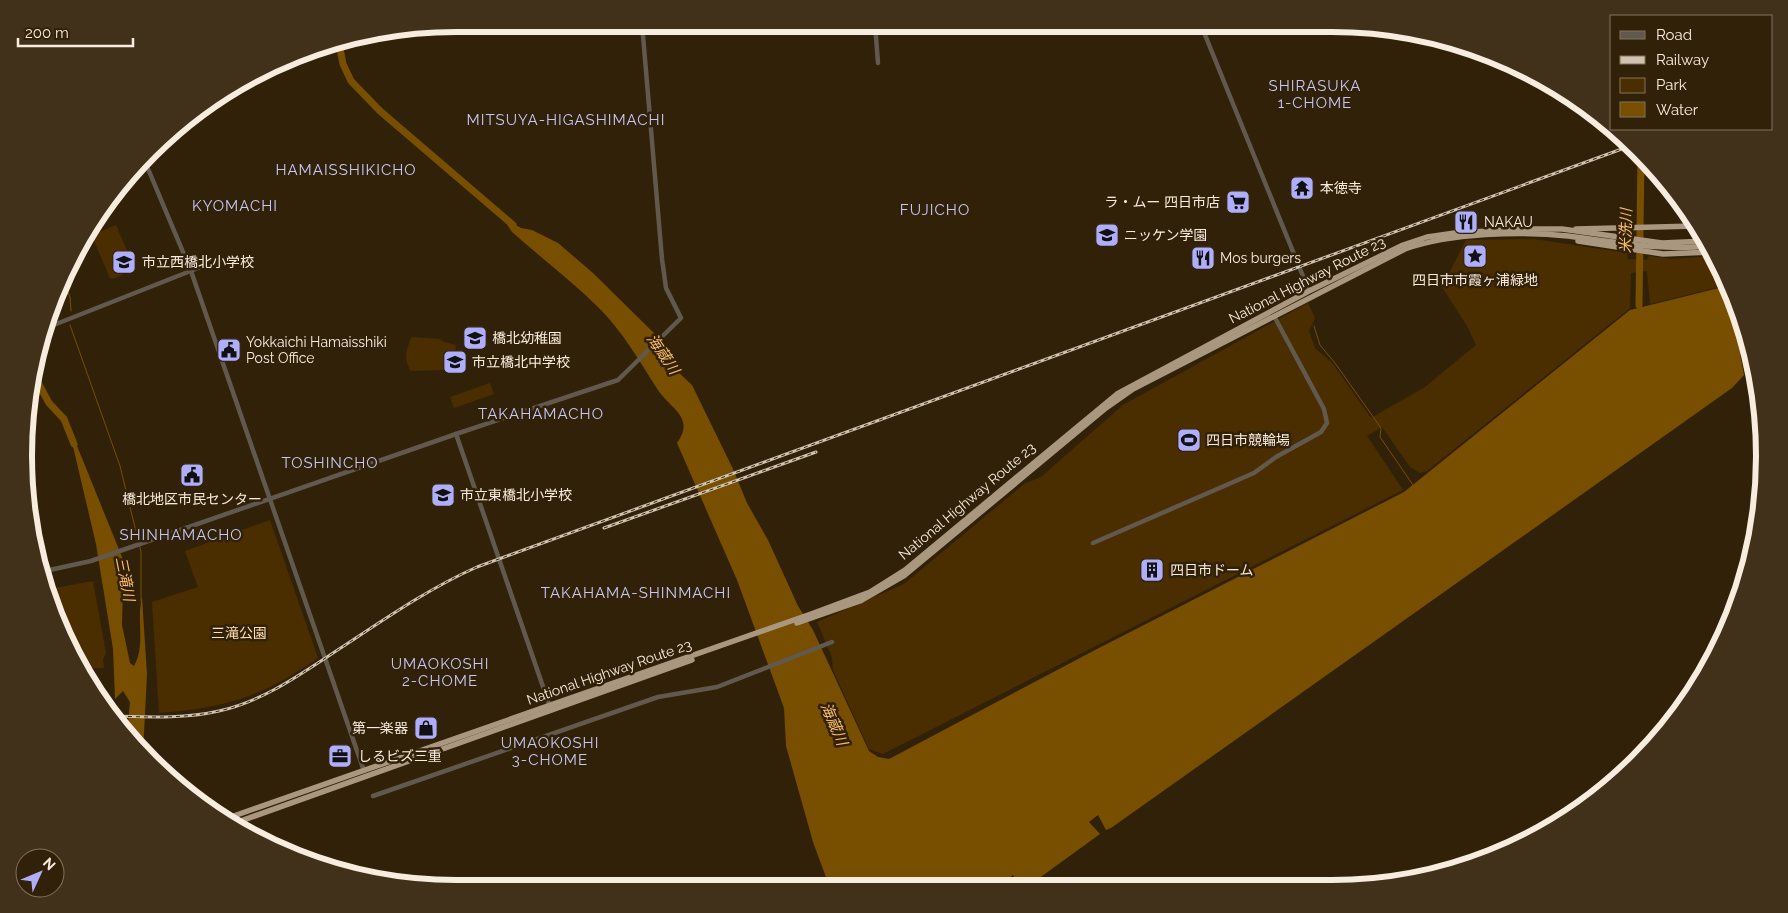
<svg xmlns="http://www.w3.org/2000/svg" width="1788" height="913" font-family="Raleway,'Noto Sans JP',sans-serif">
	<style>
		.green { fill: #4a2e00 }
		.water { fill: #784e00 }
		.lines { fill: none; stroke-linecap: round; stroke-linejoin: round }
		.stream { stroke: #784e00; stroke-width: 1 }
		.river { stroke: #784e00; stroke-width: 7 }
		.tertiary { stroke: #62594e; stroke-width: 4.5 }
		.trunk { stroke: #aa977f; stroke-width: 5.5 }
		.rail-casing { stroke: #cfc2b1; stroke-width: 3 }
		.rail { stroke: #322109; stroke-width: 1; stroke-dasharray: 4; stroke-linecap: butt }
		.labels { text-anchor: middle; stroke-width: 5; stroke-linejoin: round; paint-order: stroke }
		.poi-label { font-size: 14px; fill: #f8ecde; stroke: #322109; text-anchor: start }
		.street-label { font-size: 14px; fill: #f8ecde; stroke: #322109 }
		.park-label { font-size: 14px; fill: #fedfb8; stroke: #322109 }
		.neighbourhood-label { font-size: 15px; letter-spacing: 1px; fill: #c7c9f4; stroke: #322109 }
		.water-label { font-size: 15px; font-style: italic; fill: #fbbe6b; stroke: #322109 }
		.rim { fill: none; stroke: #f8ecde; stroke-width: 6 }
	</style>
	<rect width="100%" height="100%" fill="#322109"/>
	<!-- green -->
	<g class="green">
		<polygon points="116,225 135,269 113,279 110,278 94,241 95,234"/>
		<polygon points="1534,239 1627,253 1628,259 1647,260 1649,256 1672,259 1713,256 1727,285 1650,304 1647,271 1631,273 1630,308 1427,471 1420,473 1410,467 1382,427 1367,436 1403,490 883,754 869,749 833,670 832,657 817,622 904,584 1024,484 1041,477 1123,405 1308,303 1315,318 1309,331 1315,348 1333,364 1371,418 1425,387 1476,345 1467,326 1442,287 1466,240"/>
		<path d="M412 337 440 339 444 342 456 345 454 367 443 370 411 371C403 360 406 348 412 337Z"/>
		<polygon points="490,383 494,394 454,408 450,397"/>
		<path d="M270 520 318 658C261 697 226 708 159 713L152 602 198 587 185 551Z"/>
		<polygon points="93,581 106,653 103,659 104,668 81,668 57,622 49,589"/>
	</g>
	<!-- water -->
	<g class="water">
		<path d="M502 217 521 228 532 230 558 243 593 273 661 340 675 369 692 385 733 469 747 503 768 540 798 606 813 630 869 751 878 757 889 759 1095 650 1404 492 1630 310 1727 286 1740 315 1734 323 1744 375 1732 388 1111 828 1106 830 1098 815 1089 822 1100 834 1027 887H1017L1013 881 1015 879 1013 875 1004 882 1011 887H819L827 880 813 842 786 746 784 708 737 580 677 443C696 416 669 409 656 387 639 360 623 333 601 310 573 282 541 258 512 232Z"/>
		<path d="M67 421 122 557 123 561 121 562 117 556 123 590 122 625 130 663 134 666C146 645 136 621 142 597L147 674 143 753 127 734 130 702 123 691 115 699 113 649 96 544Z"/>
	</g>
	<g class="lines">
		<!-- stream -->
		<g class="stream">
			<polyline points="74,265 83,245"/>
			<polyline points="65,286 70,297 71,311"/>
			<polyline points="70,325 120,466 141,552 141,601"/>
			<polyline points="1314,326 1320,345 1335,363 1381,428 1380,437 1413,485"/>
		</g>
		<!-- river -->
		<g class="river">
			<polyline points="339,43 343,64 351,81 380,111 513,225"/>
			<polyline points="1639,305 1641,156"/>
			<polyline points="35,377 49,403 64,419 74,444"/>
		</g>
		<!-- tertiary -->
		<g class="tertiary">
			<polyline points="875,24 878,63"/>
			<polyline points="1201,25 1309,291"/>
			<polyline points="146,164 191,271 364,771"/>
			<polyline points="46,328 221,259"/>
			<polyline points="456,434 618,380 681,318 666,288 662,259 642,24"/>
			<polyline points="1093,543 1254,473 1276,457 1321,432 1327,423 1324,409 1274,316"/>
			<polyline points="45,571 91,561 456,434 550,707"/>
			<polyline points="373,796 658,697 717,687 832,642"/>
		</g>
		<!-- trunk -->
		<g class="trunk">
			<polyline points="1576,229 1696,226"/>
			<polyline points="1578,241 1663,254 1712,252"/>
			<path d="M797 623 860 601 905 575 1106 408 1133 389 1405 249C1450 233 1520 231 1568 236 1616 242 1661 251 1709 246"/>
			<polyline points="228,818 811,614 870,592 905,570 1117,394 1309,291 1403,245 1427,237 1455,233 1522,229 1562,229 1662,243 1707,241"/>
			<polyline points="235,823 692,660"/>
		</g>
		<!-- rail casing -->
		<g class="rail-casing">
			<g id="rail">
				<polyline points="604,528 816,452"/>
				<path d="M112 716C148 717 184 719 219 711 260 702 295 678 330 655 378 624 425 590 477 567L1630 146"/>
			</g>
		</g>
		<!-- rail -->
		<use href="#rail" class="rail"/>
	</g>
	<!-- icons -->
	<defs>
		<g id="temple-square" transform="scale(1.25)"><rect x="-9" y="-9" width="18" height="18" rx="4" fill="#aeaefb" stroke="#322109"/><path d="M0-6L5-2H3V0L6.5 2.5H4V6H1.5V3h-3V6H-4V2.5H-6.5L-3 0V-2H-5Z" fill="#111"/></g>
		<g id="supermarket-square" transform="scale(1.25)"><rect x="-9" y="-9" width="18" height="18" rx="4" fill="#aeaefb" stroke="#322109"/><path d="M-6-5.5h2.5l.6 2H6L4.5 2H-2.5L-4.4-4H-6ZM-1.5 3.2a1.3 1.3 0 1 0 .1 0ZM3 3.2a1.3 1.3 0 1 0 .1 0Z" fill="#111"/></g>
		<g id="restaurant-square" transform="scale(1.25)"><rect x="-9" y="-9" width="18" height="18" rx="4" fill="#aeaefb" stroke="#322109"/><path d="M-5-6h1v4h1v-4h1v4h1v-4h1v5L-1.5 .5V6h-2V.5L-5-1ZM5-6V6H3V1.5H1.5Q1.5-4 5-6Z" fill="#111"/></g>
		<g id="school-square" transform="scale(1.25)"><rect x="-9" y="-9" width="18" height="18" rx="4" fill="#aeaefb" stroke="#322109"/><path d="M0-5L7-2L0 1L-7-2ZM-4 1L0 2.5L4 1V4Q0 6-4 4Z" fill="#111"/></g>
		<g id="sight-square" transform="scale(1.25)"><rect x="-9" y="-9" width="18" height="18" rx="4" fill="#aeaefb" stroke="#322109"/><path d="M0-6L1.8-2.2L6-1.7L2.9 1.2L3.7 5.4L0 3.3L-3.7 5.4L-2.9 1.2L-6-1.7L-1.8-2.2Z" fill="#111"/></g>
		<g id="civic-square" transform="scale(1.25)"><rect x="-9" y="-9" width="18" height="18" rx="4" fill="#aeaefb" stroke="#322109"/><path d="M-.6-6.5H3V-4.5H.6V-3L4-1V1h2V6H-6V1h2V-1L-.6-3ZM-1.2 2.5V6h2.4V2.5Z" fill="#111"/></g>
		<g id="stadium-square" transform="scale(1.25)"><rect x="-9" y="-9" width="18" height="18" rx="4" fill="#aeaefb" stroke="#322109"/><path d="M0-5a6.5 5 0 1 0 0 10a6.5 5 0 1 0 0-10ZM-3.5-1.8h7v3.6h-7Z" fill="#111"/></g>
		<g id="building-square" transform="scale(1.25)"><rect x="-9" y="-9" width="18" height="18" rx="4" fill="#aeaefb" stroke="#322109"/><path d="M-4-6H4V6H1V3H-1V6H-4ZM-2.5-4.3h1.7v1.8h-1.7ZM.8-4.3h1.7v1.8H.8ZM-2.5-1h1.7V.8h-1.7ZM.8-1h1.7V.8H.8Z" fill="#111"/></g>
		<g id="shop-square" transform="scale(1.25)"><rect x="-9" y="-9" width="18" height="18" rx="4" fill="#aeaefb" stroke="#322109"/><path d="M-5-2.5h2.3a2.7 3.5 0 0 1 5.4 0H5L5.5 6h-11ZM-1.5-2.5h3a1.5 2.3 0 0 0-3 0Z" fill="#111"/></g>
		<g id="office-square" transform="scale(1.25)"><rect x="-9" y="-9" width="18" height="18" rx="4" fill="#aeaefb" stroke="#322109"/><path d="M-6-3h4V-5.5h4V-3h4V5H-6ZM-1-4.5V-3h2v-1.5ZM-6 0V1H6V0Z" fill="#111"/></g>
	</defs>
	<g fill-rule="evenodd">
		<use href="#temple-square" x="1302" y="188"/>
		<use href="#supermarket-square" x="1238" y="202"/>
		<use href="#restaurant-square" x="1466" y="222"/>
		<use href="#school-square" x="1107" y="235"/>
		<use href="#sight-square" x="1475" y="256"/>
		<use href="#restaurant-square" x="1203" y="258"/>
		<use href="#school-square" x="124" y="262"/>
		<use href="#school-square" x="475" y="338"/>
		<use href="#civic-square" x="229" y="350"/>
		<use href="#school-square" x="455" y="362"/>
		<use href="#stadium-square" x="1189" y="440"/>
		<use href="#civic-square" x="192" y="475"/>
		<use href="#school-square" x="443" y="495"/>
		<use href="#building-square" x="1152" y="570"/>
		<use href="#shop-square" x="426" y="728"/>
		<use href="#office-square" x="340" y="756"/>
	</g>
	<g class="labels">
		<!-- poi labels -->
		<g class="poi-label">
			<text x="1320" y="193">本徳寺</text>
			<text x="1220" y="207" text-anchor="end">ラ・ムー 四日市店</text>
			<text x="1484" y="227">NAKAU</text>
			<text x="1124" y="240">ニッケン学園</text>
			<text x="1220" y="263">Mos burgers</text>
			<text x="142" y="267">市立西橋北小学校</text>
			<text x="1475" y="285" text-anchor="middle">四日市市霞ヶ浦緑地</text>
			<text x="492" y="343">橋北幼稚園</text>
			<text x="246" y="347">Yokkaichi Hamaisshiki<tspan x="246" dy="16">Post Office</tspan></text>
			<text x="472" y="367">市立橋北中学校</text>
			<text x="1206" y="445">四日市競輪場</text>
			<text x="460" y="500">市立東橋北小学校</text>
			<text x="192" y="504" text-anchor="middle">橋北地区市民センター</text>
			<text x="1170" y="575">四日市ドーム</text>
			<text x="408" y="733" text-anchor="end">第一楽器</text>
			<text x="358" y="761">しるビズ三重</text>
		</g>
		<!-- street labels -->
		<g class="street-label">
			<text transform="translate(1307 280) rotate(-27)" y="5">National Highway Route 23</text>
			<text transform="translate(967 501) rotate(-40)" y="5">National Highway Route 23</text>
			<text transform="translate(609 672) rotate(-19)" y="5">National Highway Route 23</text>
		</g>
		<!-- park labels -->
		<g class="park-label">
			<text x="239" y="638">三滝公園</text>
		</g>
		<!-- neighbourhood labels -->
		<g class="neighbourhood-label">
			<text x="1315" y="91">SHIRASUKA<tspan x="1315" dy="17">1-CHOME</tspan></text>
			<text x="566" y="125">MITSUYA-HIGASHIMACHI</text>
			<text x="346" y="175">HAMAISSHIKICHO</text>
			<text x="235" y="211">KYOMACHI</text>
			<text x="935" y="215">FUJICHO</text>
			<text x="541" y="419">TAKAHAMACHO</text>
			<text x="330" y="468">TOSHINCHO</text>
			<text x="181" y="540">SHINHAMACHO</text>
			<text x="636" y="598">TAKAHAMA-SHINMACHI</text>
			<text x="440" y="669">UMAOKOSHI<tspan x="440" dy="17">2-CHOME</tspan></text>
			<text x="550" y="748">UMAOKOSHI<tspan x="550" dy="17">3-CHOME</tspan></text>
		</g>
		<!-- water labels -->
		<g class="water-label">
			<text transform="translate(1626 231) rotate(-89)" y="5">米洗川</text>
			<text transform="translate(663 354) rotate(56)" y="5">海蔵川</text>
			<text transform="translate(125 579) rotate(79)" y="5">三滝川</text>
			<text transform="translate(834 724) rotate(67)" y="5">海蔵川</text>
		</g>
	</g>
	<!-- crop -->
	<path d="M0 0H1788V913H0ZM456 32H1332A424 424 0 0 1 1756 456V456A424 424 0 0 1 1332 880H456A424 424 0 0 1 32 456V456A424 424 0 0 1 456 32Z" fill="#42311a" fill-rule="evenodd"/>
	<path class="rim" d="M456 32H1332A424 424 0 0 1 1756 456V456A424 424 0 0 1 1332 880H456A424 424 0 0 1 32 456V456A424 424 0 0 1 456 32Z"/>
	<!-- legend -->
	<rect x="1610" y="15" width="162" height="115" fill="#322109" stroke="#81725e"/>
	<rect x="1620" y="31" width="25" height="8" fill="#62594e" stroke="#81725e"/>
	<text x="1656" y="40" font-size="15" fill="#f8ecde">Road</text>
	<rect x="1620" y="56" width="25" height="8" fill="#cfc2b1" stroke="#81725e"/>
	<text x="1656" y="65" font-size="15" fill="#f8ecde">Railway</text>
	<rect x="1620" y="78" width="25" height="15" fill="#4a2e00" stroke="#81725e"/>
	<text x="1656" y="90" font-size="15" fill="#f8ecde">Park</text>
	<rect x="1620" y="102" width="25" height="15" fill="#784e00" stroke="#81725e"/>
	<text x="1656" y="115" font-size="15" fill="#f8ecde">Water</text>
	<!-- north arrow -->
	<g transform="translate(40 873) rotate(46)"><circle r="24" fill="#322109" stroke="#81725e"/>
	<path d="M0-4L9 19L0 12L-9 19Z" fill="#aeaefb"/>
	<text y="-8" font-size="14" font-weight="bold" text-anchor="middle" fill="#f8ecde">N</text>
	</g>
	<!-- scale -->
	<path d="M18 38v8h115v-8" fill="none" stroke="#f8ecde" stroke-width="2.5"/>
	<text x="25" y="38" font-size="15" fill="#f8ecde" stroke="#322109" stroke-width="4" paint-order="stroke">200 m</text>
</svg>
